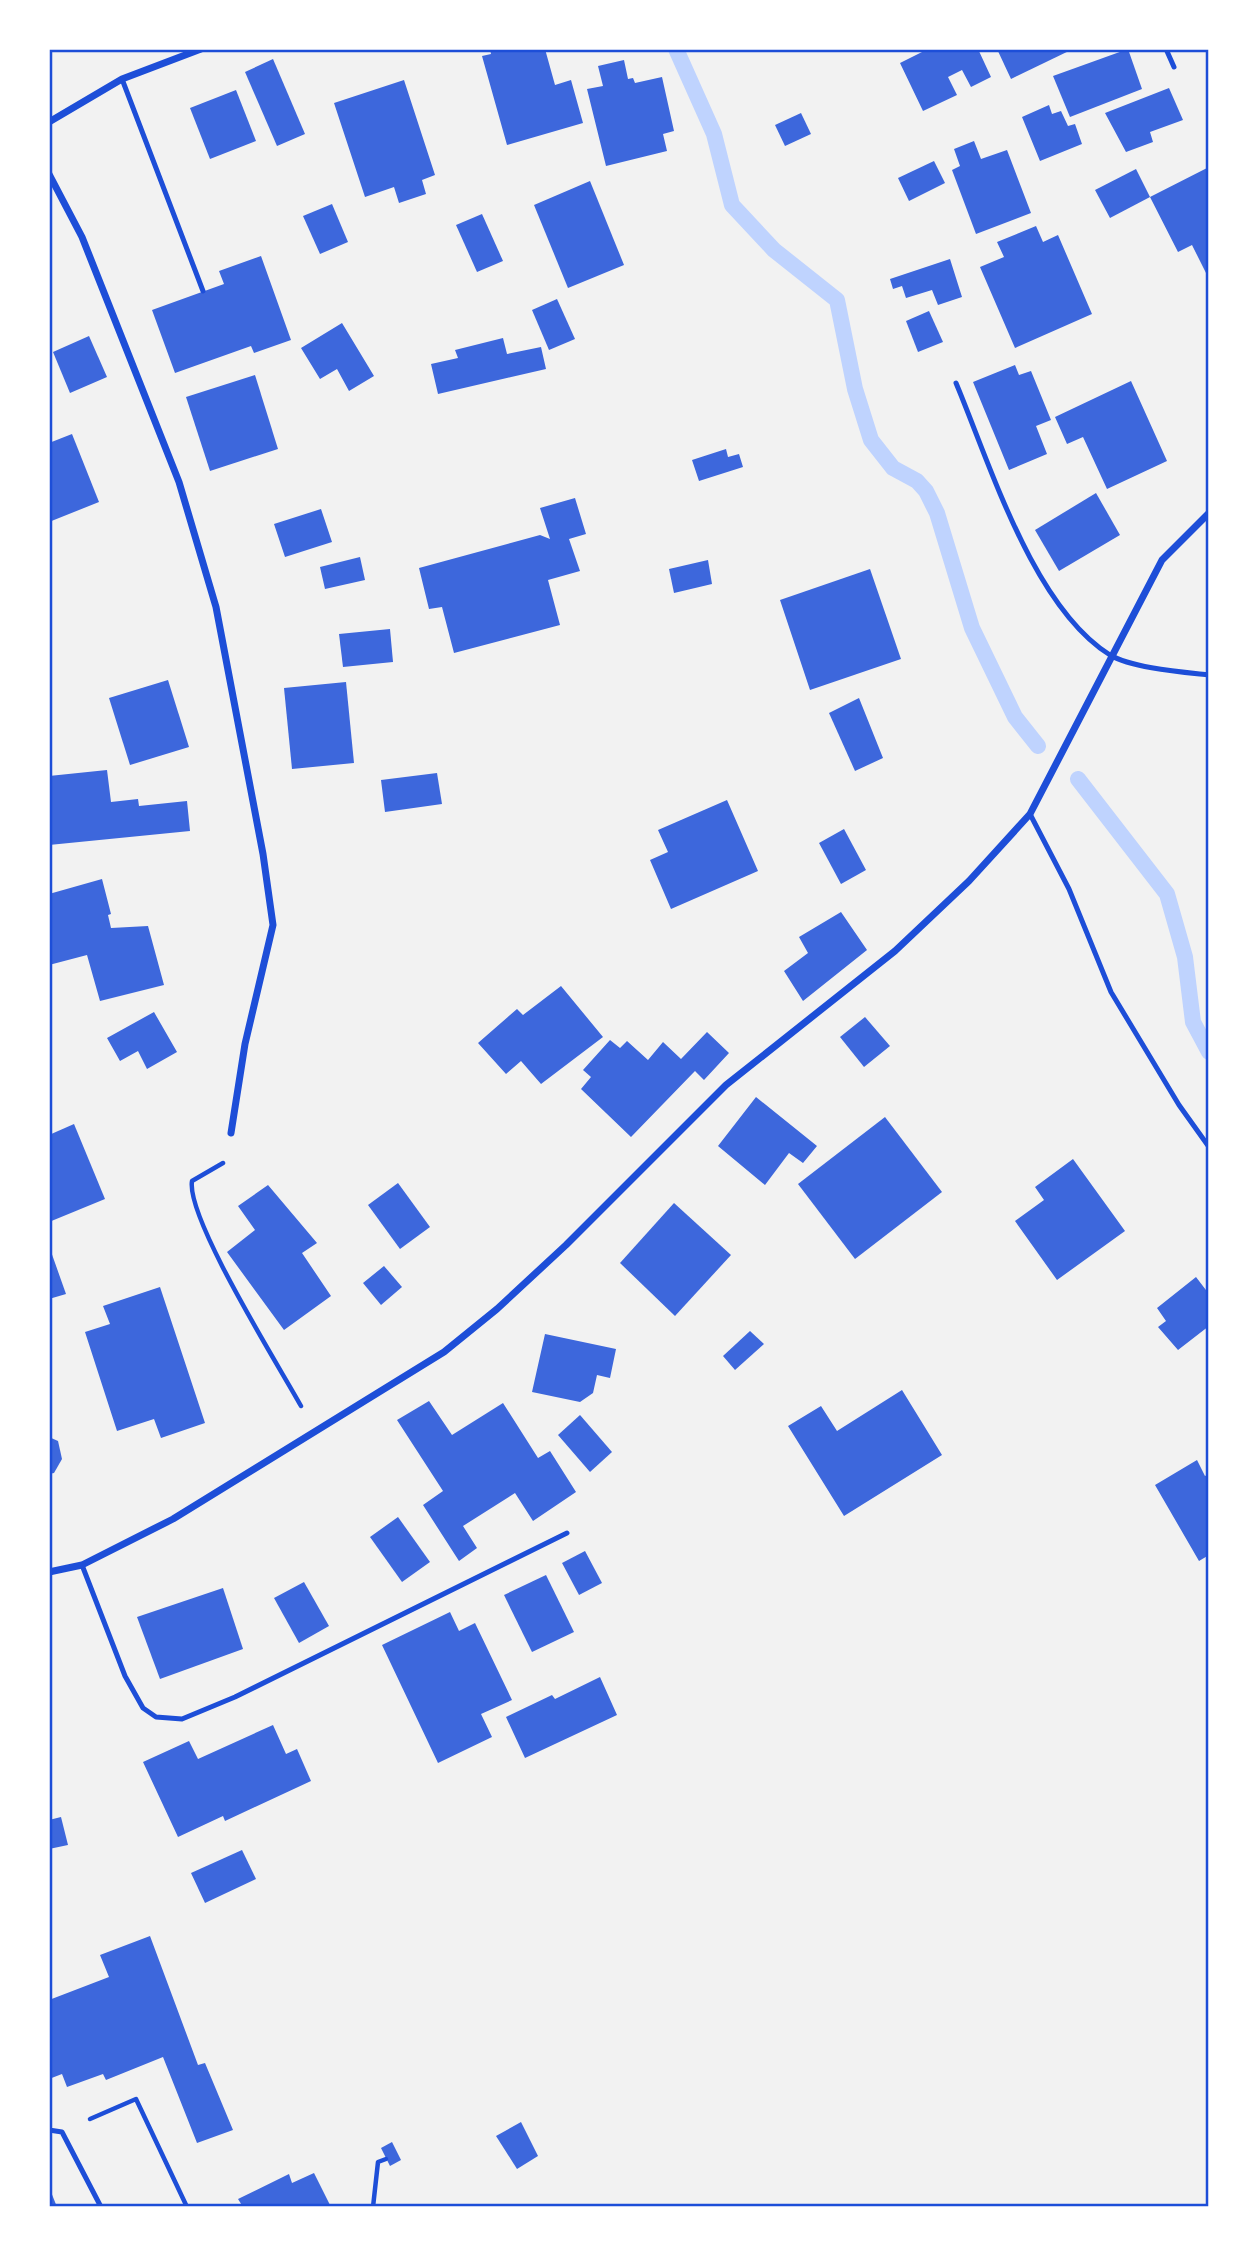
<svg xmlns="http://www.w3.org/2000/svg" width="1258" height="2256" font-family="'IBM Plex Sans',sans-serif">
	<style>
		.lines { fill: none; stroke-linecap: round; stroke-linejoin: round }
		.stream { stroke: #bfd3fe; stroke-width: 16 }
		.building { fill: #3d67dc }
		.path { stroke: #1d4ed8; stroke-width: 4.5 }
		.service { stroke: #1d4ed8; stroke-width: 5 }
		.minor { stroke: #1d4ed8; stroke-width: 7 }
		.neatline { fill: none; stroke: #1d4ed8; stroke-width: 2.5 }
	</style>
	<rect width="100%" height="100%" fill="#f2f2f2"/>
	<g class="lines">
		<!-- stream -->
		<g class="stream">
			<polyline points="676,49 714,134 732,205 774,250 837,300 855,389 871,440 893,468 917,481 926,491 937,513 972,628 1015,717 1038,746"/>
			<polyline points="1078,779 1167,894 1185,957 1193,1022 1209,1052"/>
		</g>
	</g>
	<!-- building -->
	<g class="building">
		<polygon points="490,49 545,49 555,85 571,80 583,123 507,145 482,56 491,54"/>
		<polygon points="928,49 978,49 991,77 971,87 962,70 948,77 957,95 923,111 900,63"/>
		<polygon points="997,49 1073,49 1011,79"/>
		<polygon points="1128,49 1142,89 1070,117 1053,76"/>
		<polygon points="273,59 305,134 277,146 245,72"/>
		<polygon points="624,60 628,79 633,78 635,83 662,77 674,131 663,134 667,151 606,166 587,89 603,86 598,66"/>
		<polygon points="404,80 435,175 422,180 426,194 399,203 394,187 365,197 334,103"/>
		<polygon points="1169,88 1183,120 1150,132 1153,142 1126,152 1105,113"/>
		<polygon points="236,90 256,141 210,159 190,108"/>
		<polygon points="1049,105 1052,114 1061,111 1068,126 1075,124 1082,144 1040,161 1022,117"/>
		<polygon points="801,113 811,134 785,146 775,125"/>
		<polygon points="974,141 981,159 1007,150 1031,213 976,234 952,170 960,166 954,149"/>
		<polygon points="934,161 945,183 909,201 898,178"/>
		<polygon points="1209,167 1209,279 1192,245 1178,252 1150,197"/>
		<polygon points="1136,169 1150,197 1110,218 1095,190"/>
		<polygon points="590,181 624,265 568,288 534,205"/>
		<polygon points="332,204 348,242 320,254 303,216"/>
		<polygon points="482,214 503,261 477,272 456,225"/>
		<polygon points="1036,226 1043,242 1058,235 1092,314 1015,348 980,267 1004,257 997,242"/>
		<polygon points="261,256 291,340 254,353 251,346 175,373 152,310 224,284 219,271"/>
		<polygon points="950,259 962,297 938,305 932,290 906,298 902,286 893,289 890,279"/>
		<polygon points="557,299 575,339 549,350 532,310"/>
		<polygon points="929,311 943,342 918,352 906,321"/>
		<polygon points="342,323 374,376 349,391 337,369 320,379 301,348"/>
		<polygon points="89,336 107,377 70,393 53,352"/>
		<polygon points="503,338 507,354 541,347 546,369 438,394 431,364 458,358 455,350"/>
		<polygon points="1015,365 1019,375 1031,371 1051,420 1036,426 1047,454 1009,470 973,382"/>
		<polygon points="255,375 278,449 210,471 186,397"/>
		<polygon points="1131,381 1167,461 1107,489 1083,437 1067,444 1055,417"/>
		<polygon points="72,434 99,502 49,522 49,443"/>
		<polygon points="726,449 728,457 739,454 743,467 699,481 692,460"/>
		<polygon points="1096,493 1120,535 1059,571 1035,530"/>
		<polygon points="575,498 586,534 569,539 580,571 548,580 560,625 454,653 442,607 429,609 419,568 540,535 550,539 540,508"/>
		<polygon points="321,509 332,542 285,557 274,524"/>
		<polygon points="360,557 365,580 325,589 320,567"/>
		<polygon points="708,560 712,584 674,593 669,569"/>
		<polygon points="870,569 901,659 810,690 780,600"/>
		<polygon points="390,629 393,662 343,667 339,634"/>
		<polygon points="168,680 189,747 130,765 109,698"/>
		<polygon points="346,682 354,763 292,769 284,688"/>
		<polygon points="859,698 883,758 855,771 829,713"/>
		<polygon points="107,770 111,802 138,799 139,806 187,801 190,831 49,845 49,776"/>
		<polygon points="437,773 442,804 385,812 381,780"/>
		<polygon points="727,800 758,871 671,909 650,860 668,852 658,830"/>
		<polygon points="844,829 866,870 841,884 819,843"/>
		<polygon points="102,879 111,914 108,915 111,928 148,926 164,985 100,1001 87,955 49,965 49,894"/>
		<polygon points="841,912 867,950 803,1001 784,971 808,953 799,937"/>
		<polygon points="561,986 603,1037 541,1084 521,1061 506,1074 478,1043 517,1009 523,1015"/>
		<polygon points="154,1012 177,1052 147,1069 138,1051 120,1061 107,1038"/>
		<polygon points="865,1017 890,1046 864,1067 840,1037"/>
		<polygon points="707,1032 729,1053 704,1080 695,1071 631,1137 581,1089 591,1077 583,1070 610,1040 620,1048 627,1041 648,1060 663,1042 681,1059"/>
		<polygon points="756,1097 817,1146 803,1163 789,1153 765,1185 718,1146"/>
		<polygon points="885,1117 942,1192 855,1259 798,1184"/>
		<polygon points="74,1124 105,1199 49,1222 49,1135"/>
		<polygon points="1073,1159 1125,1231 1057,1280 1015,1221 1044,1200 1035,1187"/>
		<polygon points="398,1183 430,1227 400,1249 368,1205"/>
		<polygon points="268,1185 317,1243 302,1253 331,1296 284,1330 227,1252 255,1230 238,1206"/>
		<polygon points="674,1203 731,1255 675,1316 620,1263"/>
		<polygon points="49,1246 66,1294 49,1299"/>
		<polygon points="384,1266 402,1287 381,1305 363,1283"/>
		<polygon points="1196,1277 1209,1294 1209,1326 1178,1350 1158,1327 1166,1321 1157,1308"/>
		<polygon points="160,1287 205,1423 161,1438 154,1419 117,1431 85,1332 110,1324 103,1306"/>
		<polygon points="750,1331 764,1344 735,1370 723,1356"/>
		<polygon points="545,1334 616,1349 610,1378 597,1375 593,1393 580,1402 532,1392"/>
		<polygon points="902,1390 942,1455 844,1516 788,1426 821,1406 837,1431"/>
		<polygon points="429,1401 452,1435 503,1403 538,1458 550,1451 576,1492 533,1521 515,1493 463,1526 477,1548 459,1561 423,1505 443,1491 397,1420"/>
		<polygon points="580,1415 612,1452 590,1472 558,1435"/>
		<polygon points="49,1437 58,1441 62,1459 54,1473 49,1474"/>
		<polygon points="1197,1460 1205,1476 1209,1474 1209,1555 1199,1561 1155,1485"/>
		<polygon points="398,1517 430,1562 402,1582 370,1537"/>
		<polygon points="585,1551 602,1583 579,1595 562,1563"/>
		<polygon points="546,1575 574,1632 532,1652 504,1595"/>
		<polygon points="304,1582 329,1626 299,1643 274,1598"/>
		<polygon points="223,1588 243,1649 160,1679 137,1617"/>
		<polygon points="450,1612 459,1631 475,1623 512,1700 481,1714 492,1737 438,1763 382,1645"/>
		<polygon points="600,1677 617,1715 525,1758 506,1717 552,1695 555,1699"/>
		<polygon points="273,1725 286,1754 297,1749 311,1781 225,1821 223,1816 178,1837 143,1762 189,1741 198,1759"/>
		<polygon points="61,1817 68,1845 49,1849 49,1820"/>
		<polygon points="242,1850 256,1879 205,1903 191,1873"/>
		<polygon points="150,1936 198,2065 205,2063 233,2130 197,2143 163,2057 106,2080 103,2074 67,2087 62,2074 49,2079 49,2000 109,1977 100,1955"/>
		<polygon points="521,2122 538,2156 517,2169 496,2136"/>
		<polygon points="392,2142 401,2160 390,2166 381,2148"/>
		<polygon points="314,2173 330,2205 327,2207 243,2207 238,2199 289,2174 292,2183"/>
		<polygon points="49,2187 57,2207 49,2207"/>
	</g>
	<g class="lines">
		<!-- path -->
		<g class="path">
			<path d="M223 1163 192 1181C186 1218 279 1366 301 1406"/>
			<polyline points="90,2119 136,2099 187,2207"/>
			<polyline points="373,2207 378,2162 386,2159"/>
		</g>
		<!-- service -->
		<g class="service">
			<polyline points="1166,49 1174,67"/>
			<polyline points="122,79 203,291"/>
			<path d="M956 383C990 464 1033 607 1110 655 1132 668 1182 672 1209 675"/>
			<polyline points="1030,814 1069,889 1111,992 1179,1105 1209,1147"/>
			<polyline points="82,1565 125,1676 143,1708 156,1717 182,1719 235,1697 567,1533"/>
			<polyline points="49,2130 62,2132 101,2207"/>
		</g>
		<!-- minor -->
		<g class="minor">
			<polyline points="49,122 122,79 201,49"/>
			<polyline points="49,174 82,237 179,482 216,607 263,854 273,925 245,1044 231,1133"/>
			<polyline points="49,1572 82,1565 173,1519 444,1352 497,1309 566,1245 726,1085 895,951 969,881 1030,814 1162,560 1209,513"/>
		</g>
	</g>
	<!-- border -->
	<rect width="1258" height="2256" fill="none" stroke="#ffffff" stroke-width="102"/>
	<rect x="51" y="51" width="1156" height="2154" class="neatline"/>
</svg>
